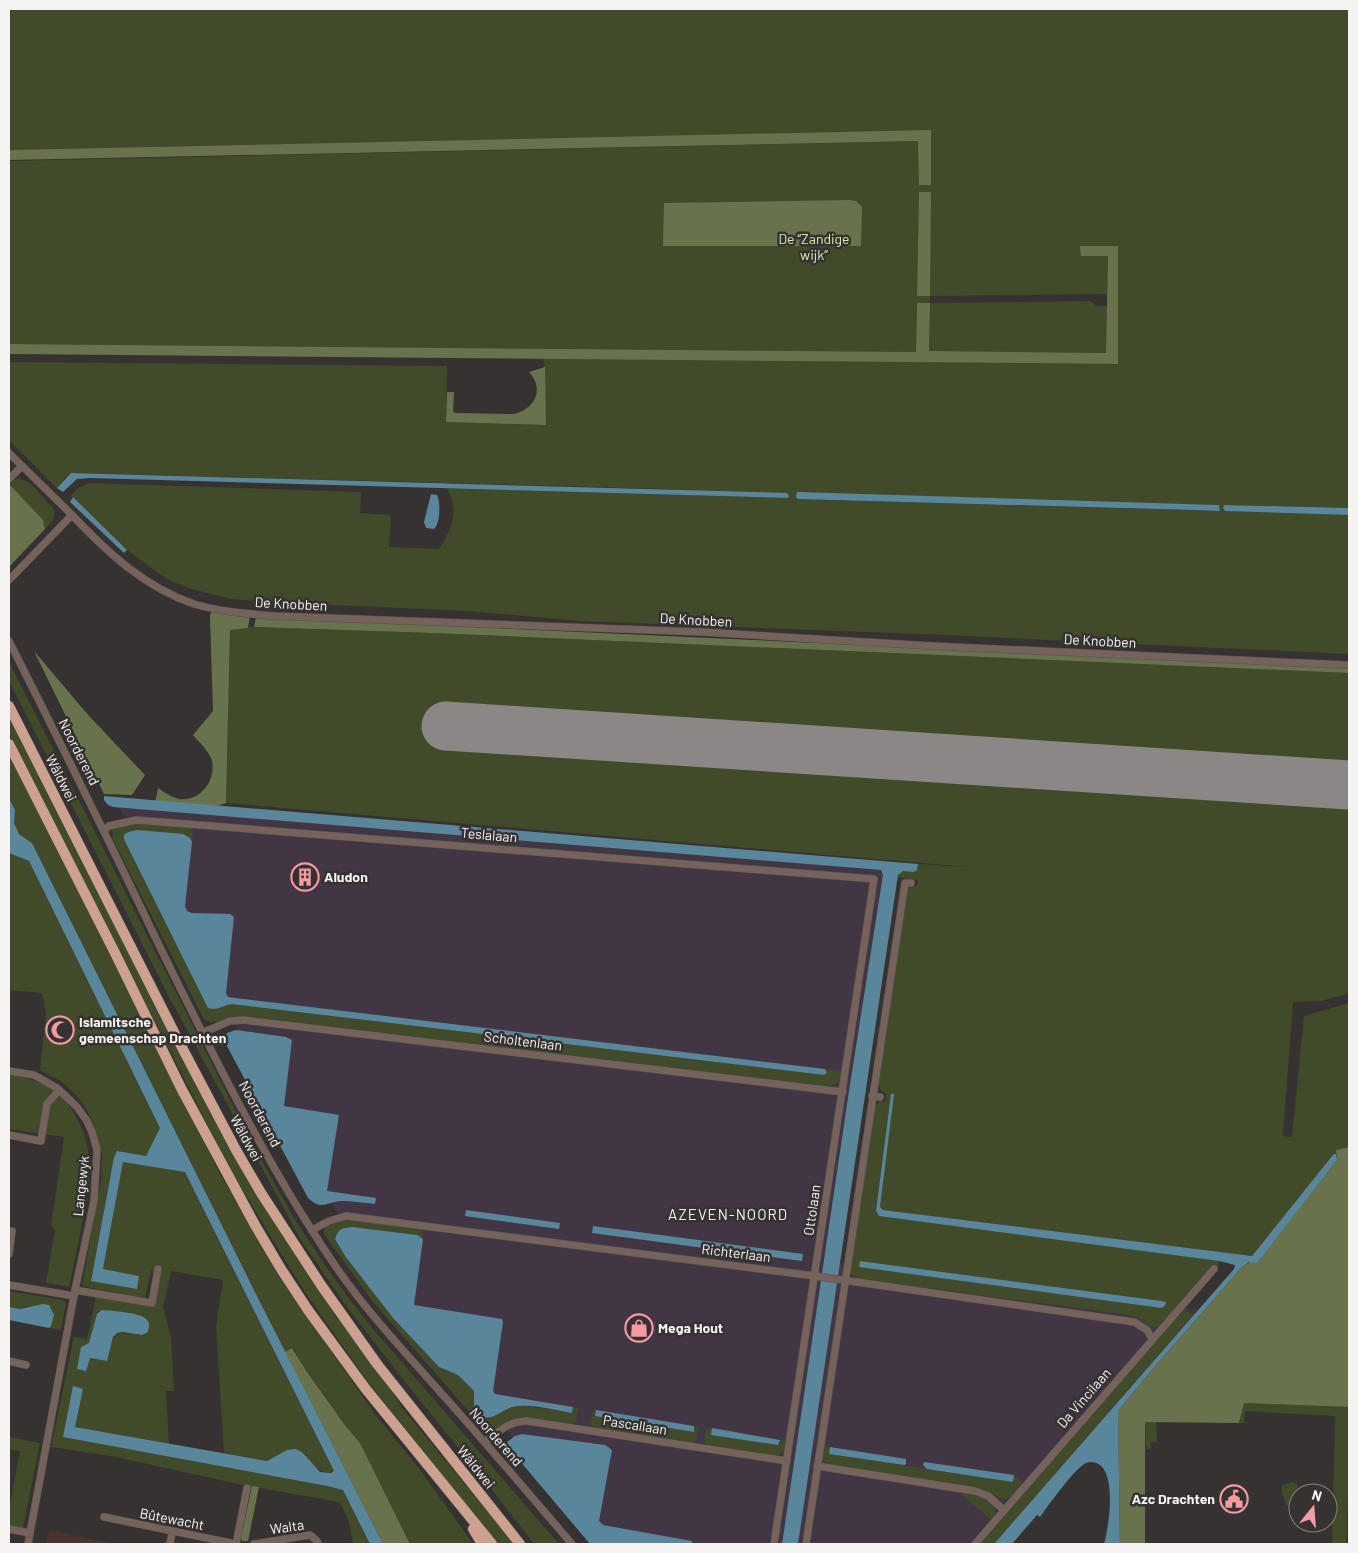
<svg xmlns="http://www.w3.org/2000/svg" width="1358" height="1553" font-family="Barlow,sans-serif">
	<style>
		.industrial { fill: #433644 }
		.education { fill: #493530 }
		.green { fill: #414b29; fill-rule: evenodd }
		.forest { fill: #68734d }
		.water { fill: #59869a }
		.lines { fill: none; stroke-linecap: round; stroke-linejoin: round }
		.runway { stroke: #8a8786; stroke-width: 49 }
		.minor-casing { stroke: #545150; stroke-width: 8 }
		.highway-casing { stroke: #545150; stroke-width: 11 }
		.minor { stroke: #74625b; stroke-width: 7 }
		.highway { stroke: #cda18f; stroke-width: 10 }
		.labels { text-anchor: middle; stroke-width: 5; stroke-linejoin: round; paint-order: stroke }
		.park-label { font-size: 14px; fill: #d6eaa9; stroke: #353231 }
		.street-label { font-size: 14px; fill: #f6f4f3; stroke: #353231 }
		.poi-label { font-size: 14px; font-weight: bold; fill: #f6f4f3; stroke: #353231; text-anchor: start }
		.neighbourhood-label { font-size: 15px; letter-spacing: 1px; fill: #f6f4f3; stroke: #353231 }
	</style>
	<rect width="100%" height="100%" fill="#353231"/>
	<!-- industrial -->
	<polygon class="industrial" points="116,802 892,868 833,1261 1202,1310 1005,1544 599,1544 356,1248"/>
	<!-- education -->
	<polygon class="education" points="49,1530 115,1544 46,1544"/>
	<!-- green -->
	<g class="green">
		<path d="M9 9H1349V508L1224 505 1225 511 1349 515V654L944 635 580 621 468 611 289 603 230 599 192 589 173 582 158 573 127 550 71 495 78 488 90 483 361 492 360 513 391 515 389 547 439 549C452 529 460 511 447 488L787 498 789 496 666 489 76 473C67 473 62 482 57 488L9 440V362L447 366 446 422 545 425 544 358 1117 364 1118 246 1081 256H1108L1107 294 930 296V303L1090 301 1097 306H1107V353L929 351 930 303H917L916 352 9 344V161L919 141V184L930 185 931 131 9 150ZM919 192H931L929 296 917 295ZM797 493 1219 505V511L797 499 796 496Z"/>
		<path d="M19 478 30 483 53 508C57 517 51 523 45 529V525L9 484 14 480Z"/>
		<path d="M251 627 433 633 1349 673V767L447 710 444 741 1349 800V993L1322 1001 1293 1002 1283 1136 1292 1137 1304 1016 1349 1003V1147L1336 1150V1154L1332 1156 1252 1256 883 1210 880 1207 891 1094 876 1211 877 1214 1219 1261 1218 1269 1212 1266 1160 1326C1149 1330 1146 1322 1137 1318 1133 1316 1128 1315 1124 1314L859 1279C854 1277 851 1275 850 1269L874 1107 880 1101H885L886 1094C880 1091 879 1088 878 1081L907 889 910 887 917 886 918 880 897 877 898 875 903 871 917 870 918 864 980 868 226 803 230 630ZM860 1261 1162 1301 1165 1306 1161 1308 860 1267Z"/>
		<polygon points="9,662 251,1141 295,1220 333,1277 367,1322 559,1544 534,1544 493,1491 402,1378 347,1307 302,1242 169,997 9,681"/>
		<polygon points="9,716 282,1233 332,1311 378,1371 403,1409 514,1544 498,1544 368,1382 307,1295 288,1265 229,1167 9,733"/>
		<polygon points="9,754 218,1170 277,1274 375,1414 421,1471 473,1544 410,1544 360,1443 344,1424 307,1372 293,1348 285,1352 32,843 19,834 14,823 15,810 9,798"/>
		<path d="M139 823 193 827 192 842 190 838 137 830 221 1008 226 1004H232L824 1075 827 1073 825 1069 842 1071C841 1083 835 1086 823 1086L243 1016C228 1016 215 1028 204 1019L112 838 113 833 109 826Z"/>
		<path d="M9 853 29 861 160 1128 146 1156 117 1151 114 1157 91 1280 139 1276 103 1269 123 1161 185 1172 334 1471C320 1477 311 1462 304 1453L274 1457 267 1461 224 1453 216 1326 223 1280 171 1271 163 1307 171 1337 174 1391H166L169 1444 75 1427 83 1389 64 1437 327 1486 343 1490 370 1544H353L349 1522 340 1503 334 1501 243 1485 111 1456 51 1447 74 1337 87 1339 96 1296 153 1306 160 1273 151 1271 145 1298 82 1286 101 1181 102 1153 92 1121 86 1108 76 1095 62 1082 40 1070 46 1014 42 993 9 990ZM146 1318 142 1335C111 1330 114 1333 107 1361L89 1358 81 1347Z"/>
		<path d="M10 1073C24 1078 40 1081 53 1090 77 1107 90 1141 90 1170 89 1188 85 1206 82 1223 78 1244 74 1265 69 1287L46 1283 55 1230 51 1226 64 1137 9 1129V1075Z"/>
		<path d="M344 1219 423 1229V1239L417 1235 352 1227C341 1228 338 1229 335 1239L345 1256 393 1318 439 1367 458 1375 474 1391V1407L488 1419 511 1407 526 1406 572 1413 573 1407 578 1408 576 1421 573 1424C554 1422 527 1414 510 1420 501 1422 495 1433 486 1431L373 1302 324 1234 325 1227Z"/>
		<polygon points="9,1291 63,1300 66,1303 61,1330 49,1328 51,1326 27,1306 20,1309 9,1307"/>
		<polygon points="1183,1310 1194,1314 994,1544 980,1544"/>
		<polygon points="1244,1403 1349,1407 1349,1473 1346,1544 1332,1544 1335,1416 1245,1411 1244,1423 1239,1423"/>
		<polygon points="593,1410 596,1410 595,1416 694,1432 694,1426 699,1427 695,1442 692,1443 595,1428 590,1423"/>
		<polygon points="1145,1422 1156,1422 1157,1442 1151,1442 1151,1449 1146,1449"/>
		<path d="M712 1428V1435L778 1445 780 1440 787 1441 786 1449 777 1456 710 1446C702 1442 705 1436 706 1429Z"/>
		<polygon points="9,1437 40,1443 23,1528 9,1525 9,1509 20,1451 9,1449"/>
		<path d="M823 1446 830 1447V1454L1013 1482 1014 1475 1023 1483C1001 1510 1005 1498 979 1488L830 1465C821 1461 822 1455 823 1446Z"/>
		<polygon points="1292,1482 1297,1484 1300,1493 1298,1493 1298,1503 1289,1506 1286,1505 1282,1492 1282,1485"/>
		<path d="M960 1493C972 1494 1007 1501 991 1520Z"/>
	</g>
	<!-- forest -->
	<g class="forest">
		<polygon points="931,130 931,185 919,185 918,141 9,160 9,150"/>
		<polygon points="919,192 931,192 930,296 917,296"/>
		<polygon points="850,200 856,201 862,207 861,246 663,246 664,203"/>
		<polygon points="1080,246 1118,246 1118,364 9,354 9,344 916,352 917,303 930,303 929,351 1106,353 1108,256 1081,256"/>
		<path d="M545 367 546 425 446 422 447 392H454L453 411 455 413 514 414C535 409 545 389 529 372Z"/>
		<polygon points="9,484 43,520 45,529 9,567"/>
		<path d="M212 610 250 616 248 628 230 630 226 803 212 808 155 803 158 788C164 792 171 797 179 799 200 802 216 781 212 761 210 752 199 742 193 735L213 711 210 616Z"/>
		<polygon points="256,617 1294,665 1349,668 1349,673 433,633 254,627"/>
		<polygon points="34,651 89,716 145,775 132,795 104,794"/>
		<polygon points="1349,1147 1349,1407 1244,1403 1239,1423 1145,1422 1145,1544 1120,1544 1118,1411 1149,1373 1242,1267 1250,1262 1257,1262 1337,1160 1336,1150"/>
		<polygon points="292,1348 307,1372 344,1424 360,1443 410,1544 383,1544 285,1352"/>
		<polygon points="252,1486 259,1487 248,1541 242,1541 241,1538"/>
	</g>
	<!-- water -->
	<g class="water">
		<polygon points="71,473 787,493 789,496 788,498 90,478 77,479 63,492 57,488"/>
		<polygon points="797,492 1219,505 1220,511 1193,510 797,499 796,496"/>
		<path d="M431 494 437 495C441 503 440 524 434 529L426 528 424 522Z"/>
		<polygon points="73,497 127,550 124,553 70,502"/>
		<polygon points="1224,505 1349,508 1349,515 1225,511 1223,508"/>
		<polygon points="104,796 918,864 917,870 914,872 903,871 898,875 798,1544 782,1544 849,1091 883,875 881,870 113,807 108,805 104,800"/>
		<polygon points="9,798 15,810 14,823 19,834 32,843 262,1306 383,1544 370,1544 343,1490 327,1486 63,1437 73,1386 83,1389 75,1427 267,1461 287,1450 296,1449 303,1453 320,1472 331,1473 334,1471 185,1172 123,1162 103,1269 139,1276 137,1289 91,1281 114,1157 117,1151 146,1156 160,1128 29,861 9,853"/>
		<path d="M137 830 183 834 190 838 192 842 185 906 187 911 192 913 230 914 234 917 226 993 228 997 825 1069 827 1073 824 1075 232 1004C223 1005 218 1011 208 1008L124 839V835L128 832Z"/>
		<path d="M236 1030 286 1037 292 1040 284 1106 339 1115 327 1191 376 1198 375 1204C364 1203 353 1201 342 1201 326 1202 322 1211 308 1198L227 1046 225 1038 227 1033Z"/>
		<path d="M891 1094H894L880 1207 883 1210 1252 1256 1332 1156 1334 1154H1336L1337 1160 1257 1263 1249 1262 1242 1267 1149 1373 1118 1411 1120 1544H1104C1109 1526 1116 1478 1100 1465 1096 1462 1090 1461 1086 1463 1074 1469 1049 1505 1040 1517L1037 1515 1012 1544H994L1234 1269 1235 1265 1219 1261 879 1216 876 1211Z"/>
		<polygon points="466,1210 560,1223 559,1229 465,1216"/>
		<polygon points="593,1226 803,1254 802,1261 592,1233"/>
		<path d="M352 1227 417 1235 423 1239 414 1305 502 1319 503 1322 493 1391 495 1394 573 1407 572 1413C553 1410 531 1403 512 1407 502 1410 494 1419 483 1418L474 1407V1391L458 1375 439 1367 393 1318 345 1256 335 1239C338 1229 341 1228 352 1227Z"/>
		<polygon points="860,1261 1162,1301 1166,1302 1165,1306 1161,1308 859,1267"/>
		<polygon points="43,1304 49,1305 54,1315 51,1326 49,1328 9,1320 9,1307 20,1309"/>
		<path d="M102 1310C112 1311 141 1312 147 1320 150 1323 149 1327 148 1332L142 1335 123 1332 117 1333 113 1337 107 1361 90 1358 86 1371 77 1369 81 1347 89 1343 97 1314Z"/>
		<polygon points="596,1410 694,1426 694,1432 595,1416"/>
		<polygon points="712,1428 780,1440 778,1445 711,1435"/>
		<polygon points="522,1434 605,1445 612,1450 599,1521 603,1525 692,1541 692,1544 590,1544 508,1447 507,1442 515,1436"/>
		<polygon points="830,1447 906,1459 906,1464 904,1465 829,1454"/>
		<polygon points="924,1462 1014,1475 1013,1482 927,1469 923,1465"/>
	</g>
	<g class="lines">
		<!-- runway -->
		<polyline class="runway" points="446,726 1349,785"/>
		<!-- minor casing -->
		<g class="minor-casing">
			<g id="minor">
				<path d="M9 453C30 474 51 494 72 515 107 552 144 587 194 604 221 612 249 614 277 616L702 632 933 646 1349 665"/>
				<polyline points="9,479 22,466"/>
				<polyline points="9,580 72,515"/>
				<path d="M9 641C60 742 110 843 159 945 212 1053 265 1162 332 1261 364 1309 404 1351 442 1394 486 1443 529 1494 572 1544"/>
				<polyline points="104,831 109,826 136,820 874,879 774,1544"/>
				<polyline points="202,1033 230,1021 243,1020 843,1092"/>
				<polyline points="9,1071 34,1075 57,1088 77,1107 87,1121 92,1132 97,1150 94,1201 75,1290 28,1544"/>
				<polyline points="872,1096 880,1097"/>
				<polyline points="9,1135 41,1141 47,1104 59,1090"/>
				<polyline points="312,1230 329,1221 346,1216 815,1276 1134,1322 1147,1330 1152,1339"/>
				<polyline points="9,1231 12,1231 9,1254"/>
				<polyline points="9,1285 74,1296"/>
				<polyline points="75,1290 152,1303 158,1269"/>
				<polyline points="9,1361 26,1365"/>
				<path d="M485 1442C500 1431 507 1422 527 1421L787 1461"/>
				<polyline points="817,1466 975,1491 988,1496 1004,1510"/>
				<polyline points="104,1517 236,1544"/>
				<polyline points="9,1529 30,1533"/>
				<polyline points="170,1544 172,1532"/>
				<polyline points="236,1544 247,1488"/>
				<polyline points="254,1544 310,1535 317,1541 318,1544"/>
				<polyline points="806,1544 905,883 911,883"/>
				<polyline points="975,1544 1214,1269"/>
			</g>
		</g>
		<!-- highway casing -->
		<g class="highway-casing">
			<g id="highway">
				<polyline points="9,706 178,1040 236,1150 261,1193 321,1285 377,1364 520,1544"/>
				<polyline points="9,744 115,953 181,1088 255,1225 281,1269 308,1310 365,1388 492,1544"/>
				<polyline points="473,1529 482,1544"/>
			</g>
		</g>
		<!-- minor -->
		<use href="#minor" class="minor"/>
		<!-- highway -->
		<use href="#highway" class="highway"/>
	</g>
	<!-- icons -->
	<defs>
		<g id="building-ring" transform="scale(1.4375)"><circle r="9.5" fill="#353231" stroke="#f49aa3" stroke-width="1.5"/><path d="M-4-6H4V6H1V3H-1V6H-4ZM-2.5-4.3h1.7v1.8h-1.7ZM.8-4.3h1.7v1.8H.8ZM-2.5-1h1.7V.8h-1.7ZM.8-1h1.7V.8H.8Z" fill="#f49aa3"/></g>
		<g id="mosque-ring" transform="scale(1.4375)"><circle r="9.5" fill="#353231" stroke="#f49aa3" stroke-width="1.5"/><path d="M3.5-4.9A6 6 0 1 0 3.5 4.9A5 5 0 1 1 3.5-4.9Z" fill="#f49aa3"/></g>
		<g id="shop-ring" transform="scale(1.4375)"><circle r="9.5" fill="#353231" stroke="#f49aa3" stroke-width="1.5"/><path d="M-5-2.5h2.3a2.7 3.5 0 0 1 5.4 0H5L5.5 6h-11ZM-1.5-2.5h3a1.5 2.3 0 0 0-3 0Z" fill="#f49aa3"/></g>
		<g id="civic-ring" transform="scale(1.4375)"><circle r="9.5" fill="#353231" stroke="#f49aa3" stroke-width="1.5"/><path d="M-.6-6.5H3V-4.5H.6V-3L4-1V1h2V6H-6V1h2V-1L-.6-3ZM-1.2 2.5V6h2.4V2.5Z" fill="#f49aa3"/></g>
	</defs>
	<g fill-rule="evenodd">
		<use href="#building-ring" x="305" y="877"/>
		<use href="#mosque-ring" x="60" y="1030"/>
		<use href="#shop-ring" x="639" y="1328"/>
		<use href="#civic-ring" x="1234" y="1499"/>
	</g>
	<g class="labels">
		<!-- park labels -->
		<g class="park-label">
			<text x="814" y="244">De “Zandige<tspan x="814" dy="16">wijk”</tspan></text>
		</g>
		<!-- street labels -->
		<g class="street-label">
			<text transform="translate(291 604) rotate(3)" y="5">De Knobben</text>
			<text transform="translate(696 620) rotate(3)" y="5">De Knobben</text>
			<text transform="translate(1100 641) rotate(3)" y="5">De Knobben</text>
			<text transform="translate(79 752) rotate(63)" y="5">Noorderend</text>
			<text transform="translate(61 778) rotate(63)" y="5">Wâldwei</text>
			<text transform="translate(489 835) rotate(5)" y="5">Teslalaan</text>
			<text transform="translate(523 1041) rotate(7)" y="5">Scholtenlaan</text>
			<text transform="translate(260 1114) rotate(62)" y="5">Noorderend</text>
			<text transform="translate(246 1138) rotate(61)" y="5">Wâldwei</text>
			<text transform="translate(81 1186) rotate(-84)" y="5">Langewyk</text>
			<text transform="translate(812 1210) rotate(-82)" y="5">Ottolaan</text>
			<text transform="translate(736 1253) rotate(7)" y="5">Richterlaan</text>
			<text transform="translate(1084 1398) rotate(-49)" y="5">Da Vincilaan</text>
			<text transform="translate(635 1425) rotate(9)" y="5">Pascallaan</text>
			<text transform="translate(496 1437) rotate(49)" y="5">Noorderend</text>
			<text transform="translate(476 1467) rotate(51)" y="5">Wâldwei</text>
			<text transform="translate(172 1519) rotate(11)" y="5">Bûtewacht</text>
			<text transform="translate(287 1527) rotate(-8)" y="5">Walta</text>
		</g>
		<!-- poi labels -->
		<g class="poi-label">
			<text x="324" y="882">Aludon</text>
			<text x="79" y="1027">Islamitsche<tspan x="79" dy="16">gemeenschap Drachten</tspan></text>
			<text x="658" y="1333">Mega Hout</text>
			<text x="1215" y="1504" text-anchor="end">Azc Drachten</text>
		</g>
		<!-- neighbourhood labels -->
		<g class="neighbourhood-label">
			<text x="728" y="1220">AZEVEN-NOORD</text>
		</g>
	</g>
	<!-- border -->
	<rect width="1358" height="1553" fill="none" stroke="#f6f4f3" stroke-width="20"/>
	<!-- north arrow -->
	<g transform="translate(1313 1508) rotate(17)"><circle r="24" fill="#353231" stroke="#82807f"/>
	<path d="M0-4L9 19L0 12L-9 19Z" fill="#f49aa3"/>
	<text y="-8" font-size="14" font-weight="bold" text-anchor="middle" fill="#f6f4f3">N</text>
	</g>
</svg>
